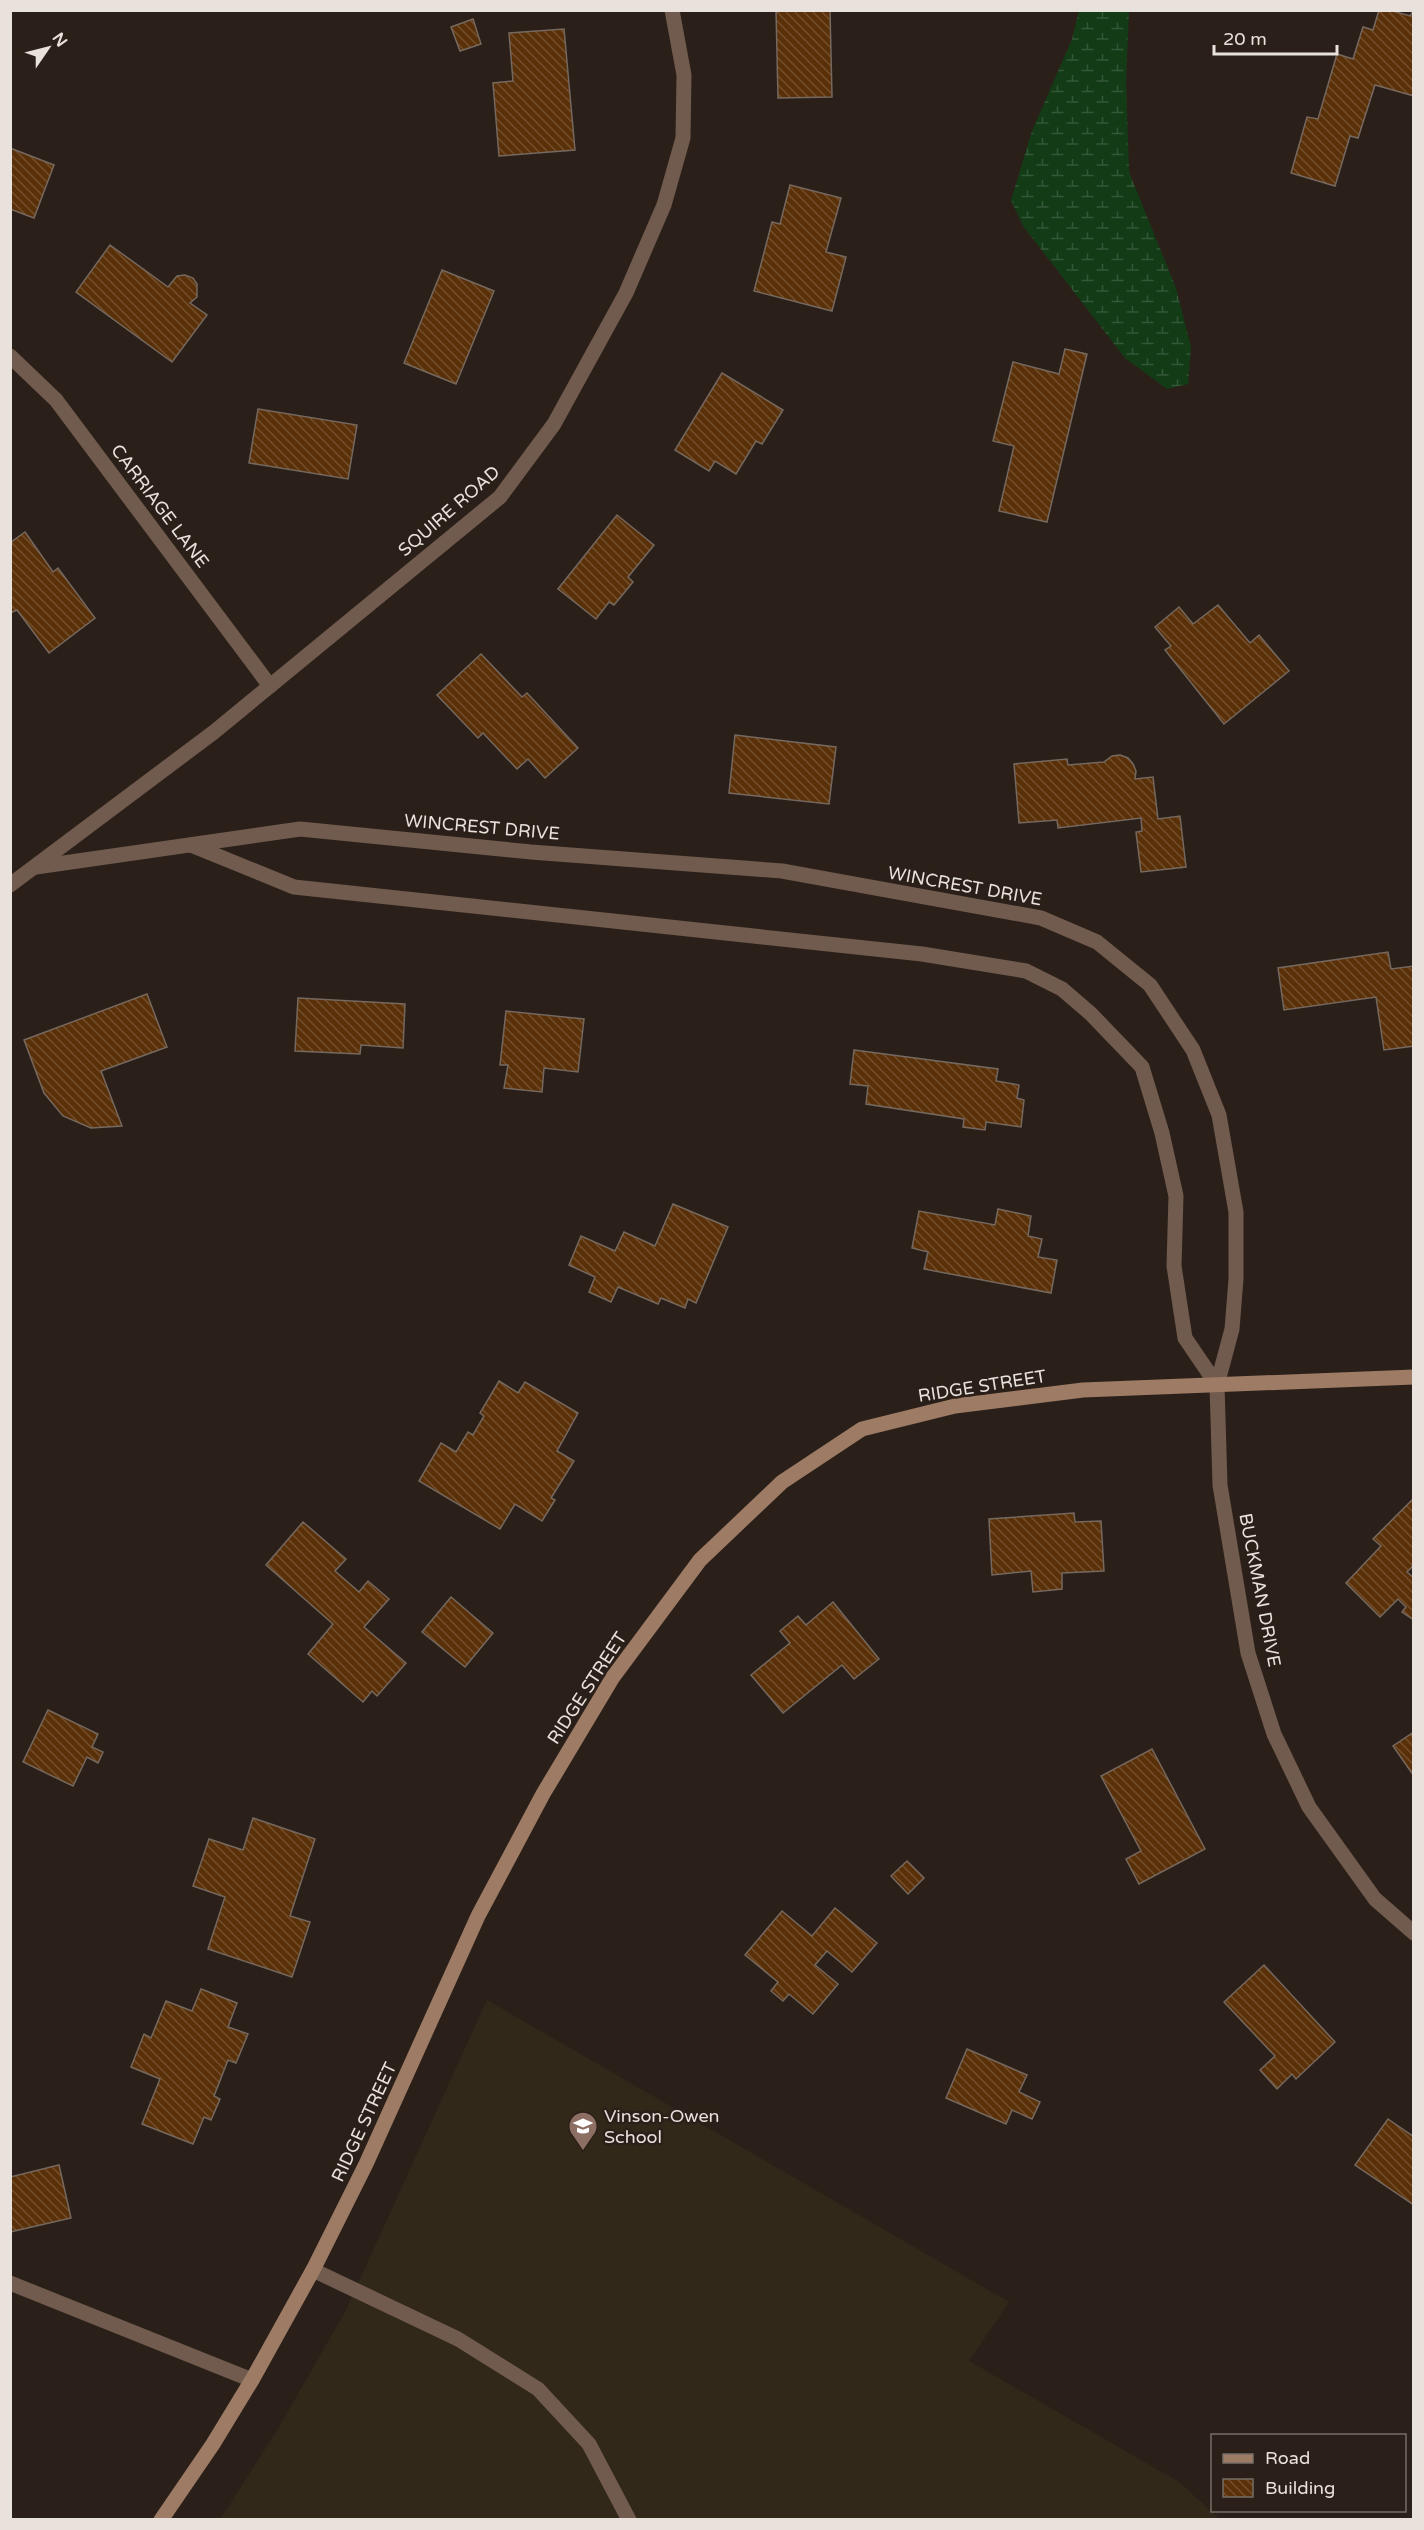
<svg xmlns="http://www.w3.org/2000/svg" width="1424" height="2530" font-family="'Varela Round',sans-serif">
	<style>
		.education { fill: #322819 }
		.wetland { fill: url(#wetland-marsh) }
		.building { fill: url(#building-back-hatch); stroke: #75685f; stroke-width: 1.5 }
		.lines { fill: none; stroke-linecap: round; stroke-linejoin: round }
		.lane { stroke: #715b4e; stroke-width: 15 }
		.street { stroke: #715b4e; stroke-width: 15 }
		.secondary { stroke: #9d7b65; stroke-width: 15 }
		.labels { text-anchor: middle; stroke-width: 5; stroke-linejoin: round; paint-order: stroke }
		.street-label { font-size: 18px; fill: #e8e1dc; stroke: #2b2019 }
		.poi-label { font-size: 18px; fill: #e8e1dc; stroke: #2b2019; text-anchor: start }
	</style>
	<defs>
		<pattern id="wetland-marsh" width="20" height="14" patternUnits="userSpaceOnUse" patternTransform="scale(1.5)"><rect width="20" height="14" fill="#123b16"/><path d="M1 5h8M5 5V1M11 12h8M15 12V8" fill="none" stroke="#345737"/></pattern>
		<pattern id="building-back-hatch" width="6" height="6" patternUnits="userSpaceOnUse" patternTransform="scale(1.5)"><rect width="6" height="6" fill="#5a3009"/><path d="M-1 5l2 2M0 0l6 6M5-1l2 2" fill="none" stroke="#724e2c"/></pattern>
	</defs>
	<rect width="100%" height="100%" fill="#2b2019"/>
	<!-- education -->
	<polygon class="education" points="487,2000 1009,2302 969,2361 1179,2482 1220,2519 220,2520 279,2427 345,2312"/>
	<!-- wetland -->
	<polygon class="wetland" points="1079,11 1129,11 1126,81 1129,172 1176,288 1191,347 1188,384 1167,389 1125,358 1023,226 1011,200 1032,131 1072,39"/>
	<!-- building -->
	<g class="building">
		<polygon points="776,10 830,10 832,97 778,98"/>
		<polygon points="1379,10 1389,10 1410,16 1414,10 1414,96 1375,85 1358,138 1350,136 1335,186 1291,173 1307,117 1318,119 1337,54 1353,59 1363,27 1373,30"/>
		<polygon points="473,19 481,44 460,51 451,27"/>
		<polygon points="564,29 575,150 499,156 493,83 513,81 509,33"/>
		<polygon points="10,148 54,165 34,218 10,209"/>
		<polygon points="790,185 841,198 826,252 846,257 832,311 754,291 772,222 780,224"/>
		<polygon points="110,245 168,287 177,276 185,275 193,278 197,284 197,297 190,303 207,315 172,362 76,292"/>
		<polygon points="442,270 494,291 456,384 404,363"/>
		<polygon points="1065,349 1087,354 1047,522 999,511 1014,446 993,441 1013,362 1059,374"/>
		<polygon points="722,373 783,410 762,444 756,441 736,474 715,461 709,471 675,450"/>
		<polygon points="258,409 357,425 348,479 249,463"/>
		<polygon points="617,515 654,545 628,577 633,582 614,605 609,602 596,619 558,589"/>
		<polygon points="25,532 53,572 58,568 95,618 49,653 17,610 10,613 10,543"/>
		<polygon points="1218,605 1250,643 1259,635 1289,671 1224,724 1165,650 1171,646 1155,627 1179,607 1193,624"/>
		<polygon points="481,654 522,697 527,693 578,748 545,778 528,759 517,769 483,733 478,738 437,695"/>
		<polygon points="735,735 836,747 829,804 729,793"/>
		<polygon points="1120,755 1128,758 1133,764 1136,771 1135,779 1153,777 1158,819 1180,816 1186,867 1141,872 1136,832 1142,831 1141,818 1058,828 1057,820 1019,823 1014,764 1067,759 1068,765 1104,762 1112,756"/>
		<polygon points="1388,952 1391,969 1414,966 1414,1046 1384,1050 1376,997 1284,1010 1278,968"/>
		<polygon points="147,994 167,1047 101,1071 122,1126 91,1128 63,1116 44,1093 24,1040"/>
		<polygon points="298,998 405,1004 403,1048 361,1045 360,1054 295,1051"/>
		<polygon points="506,1011 584,1019 578,1072 544,1068 542,1092 504,1088 508,1065 500,1065"/>
		<polygon points="854,1050 998,1069 996,1081 1019,1085 1017,1098 1024,1100 1021,1127 986,1122 985,1130 963,1127 964,1119 866,1104 868,1086 850,1084"/>
		<polygon points="673,1204 728,1227 696,1303 688,1299 685,1308 661,1298 658,1304 618,1287 611,1302 589,1292 595,1277 569,1265 581,1236 615,1251 624,1232 655,1246"/>
		<polygon points="998,1209 1031,1216 1028,1236 1042,1239 1038,1257 1057,1260 1051,1293 924,1269 928,1252 912,1248 919,1211 995,1225"/>
		<polygon points="499,1381 518,1393 525,1382 578,1413 557,1451 574,1461 551,1498 555,1500 542,1521 515,1504 500,1529 419,1481 441,1443 456,1452 468,1432 473,1435 484,1416 480,1413"/>
		<polygon points="1414,1498 1414,1565 1407,1572 1414,1578 1414,1620 1402,1612 1406,1607 1398,1599 1380,1617 1346,1583 1381,1546 1373,1539"/>
		<polygon points="1074,1513 1075,1522 1101,1521 1104,1571 1062,1573 1062,1589 1033,1592 1031,1571 992,1575 989,1519"/>
		<polygon points="303,1522 346,1559 335,1571 359,1592 368,1581 389,1599 364,1627 406,1663 377,1696 372,1691 363,1702 308,1654 333,1624 266,1565"/>
		<polygon points="451,1597 493,1633 465,1667 422,1632"/>
		<polygon points="833,1602 879,1659 854,1679 842,1665 783,1713 751,1675 790,1643 780,1631 798,1616 806,1625"/>
		<polygon points="48,1710 98,1734 92,1747 103,1752 98,1763 87,1757 73,1786 23,1762"/>
		<polygon points="1414,1732 1414,1776 1393,1746"/>
		<polygon points="1152,1749 1205,1849 1139,1884 1126,1859 1141,1851 1101,1776"/>
		<polygon points="253,1818 315,1839 290,1916 310,1922 292,1977 208,1949 225,1897 193,1886 209,1839 243,1850"/>
		<polygon points="907,1861 924,1878 908,1894 891,1876"/>
		<polygon points="835,1908 877,1943 852,1972 827,1951 815,1965 838,1984 813,2014 789,1994 783,2001 771,1991 778,1982 745,1955 782,1911 812,1936"/>
		<polygon points="1264,1965 1335,2042 1296,2079 1292,2074 1277,2089 1260,2070 1275,2056 1224,2002"/>
		<polygon points="201,1989 237,2003 228,2027 248,2034 236,2063 228,2060 214,2096 220,2099 211,2120 204,2117 193,2144 142,2124 160,2079 131,2067 144,2034 151,2038 166,2001 192,2011"/>
		<polygon points="967,2049 1027,2075 1019,2092 1040,2102 1032,2119 1012,2110 1006,2124 946,2098"/>
		<polygon points="1388,2119 1414,2137 1414,2205 1355,2165"/>
		<polygon points="59,2165 71,2218 10,2232 10,2177"/>
	</g>
	<g class="lines">
		<!-- lane -->
		<g class="lane">
			<polyline points="313,2270 458,2339 538,2389 589,2444 629,2520"/>
			<polyline points="10,2283 252,2380"/>
		</g>
		<!-- street -->
		<g class="street">
			<polyline points="10,356 56,400 270,686"/>
			<polyline points="191,845 294,887 922,954 1026,971 1062,989 1091,1014 1142,1067 1162,1133 1176,1196 1174,1266 1185,1338 1217,1385"/>
			<polyline points="36,867 300,829 531,852 782,871 1041,918 1097,942 1150,985 1193,1050 1219,1115 1236,1212 1236,1279 1232,1329 1217,1385 1220,1485 1248,1653 1274,1734 1309,1807 1375,1899 1414,1933"/>
			<polyline points="10,885 214,732 500,497 554,424 626,293 664,205 683,138 684,75 672,10"/>
		</g>
		<!-- secondary -->
		<polyline class="secondary" points="161,2520 213,2444 252,2380 313,2270 366,2164 478,1916 543,1794 613,1677 700,1560 782,1482 862,1429 955,1406 1083,1390 1414,1377"/>
	</g>
	<!-- icons -->
	<defs>
		<g id="school-pin" transform="scale(1.5)"><path d="M0 17L-7.5 6A9.5 9.5 0 1 1 7.5 6Z" fill="#8d6e63" stroke="#2b2019"/><path d="M0-5L7-2L0 1L-7-2ZM-4 1L0 2.5L4 1V4Q0 6-4 4Z" fill="#fff"/></g>
	</defs>
	<g fill-rule="evenodd">
		<use href="#school-pin" x="583" y="2126"/>
	</g>
	<g class="labels">
		<!-- street labels -->
		<g class="street-label">
			<text transform="translate(160 506) rotate(53)" y="6">CARRIAGE LANE</text>
			<text transform="translate(449 511) rotate(-41)" y="6">SQUIRE ROAD</text>
			<text transform="translate(482 827) rotate(5)" y="6">WINCREST DRIVE</text>
			<text transform="translate(965 886) rotate(10)" y="6">WINCREST DRIVE</text>
			<text transform="translate(982 1386) rotate(-9)" y="6">RIDGE STREET</text>
			<text transform="translate(1260 1590) rotate(79)" y="6">BUCKMAN DRIVE</text>
			<text transform="translate(587 1688) rotate(-57)" y="6">RIDGE STREET</text>
			<text transform="translate(364 2122) rotate(-65)" y="6">RIDGE STREET</text>
		</g>
		<!-- poi labels -->
		<g class="poi-label">
			<text x="604" y="2122">Vinson-Owen<tspan x="604" dy="21">School</tspan></text>
		</g>
	</g>
	<!-- border -->
	<rect width="1424" height="2530" fill="none" stroke="#e8e1dc" stroke-width="24"/>
	<!-- legend -->
	<rect x="1211" y="2434" width="195" height="78" fill="#2b2019" stroke="#776d67" stroke-width="1.5"/>
	<rect x="1223" y="2454" width="30" height="9" fill="#9d7b65" stroke="#776d67" stroke-width="1.5"/>
	<text x="1265" y="2464" font-size="18" fill="#e8e1dc">Road</text>
	<rect x="1223" y="2479" width="30" height="18" fill="url(#building-back-hatch)" stroke="#776d67" stroke-width="1.5"/>
	<text x="1265" y="2494" font-size="18" fill="#e8e1dc">Building</text>
	<!-- north arrow -->
	<g transform="translate(48 48) rotate(55)" stroke="#2b2019" stroke-width="4.5" paint-order="stroke">
	<path d="M0-4.5L10 22L0 15L-10 22Z" fill="#e8e1dc"/>
	<text y="-9" font-size="16" font-weight="bold" text-anchor="middle" fill="#e8e1dc">N</text>
	</g>
	<!-- scale -->
	<path d="M1214 45v9h123v-9" fill="none" stroke="#e8e1dc" stroke-width="3"/>
	<text x="1223" y="45" font-size="18" fill="#e8e1dc" stroke="#2b2019" stroke-width="4.5" paint-order="stroke">20 m</text>
</svg>
